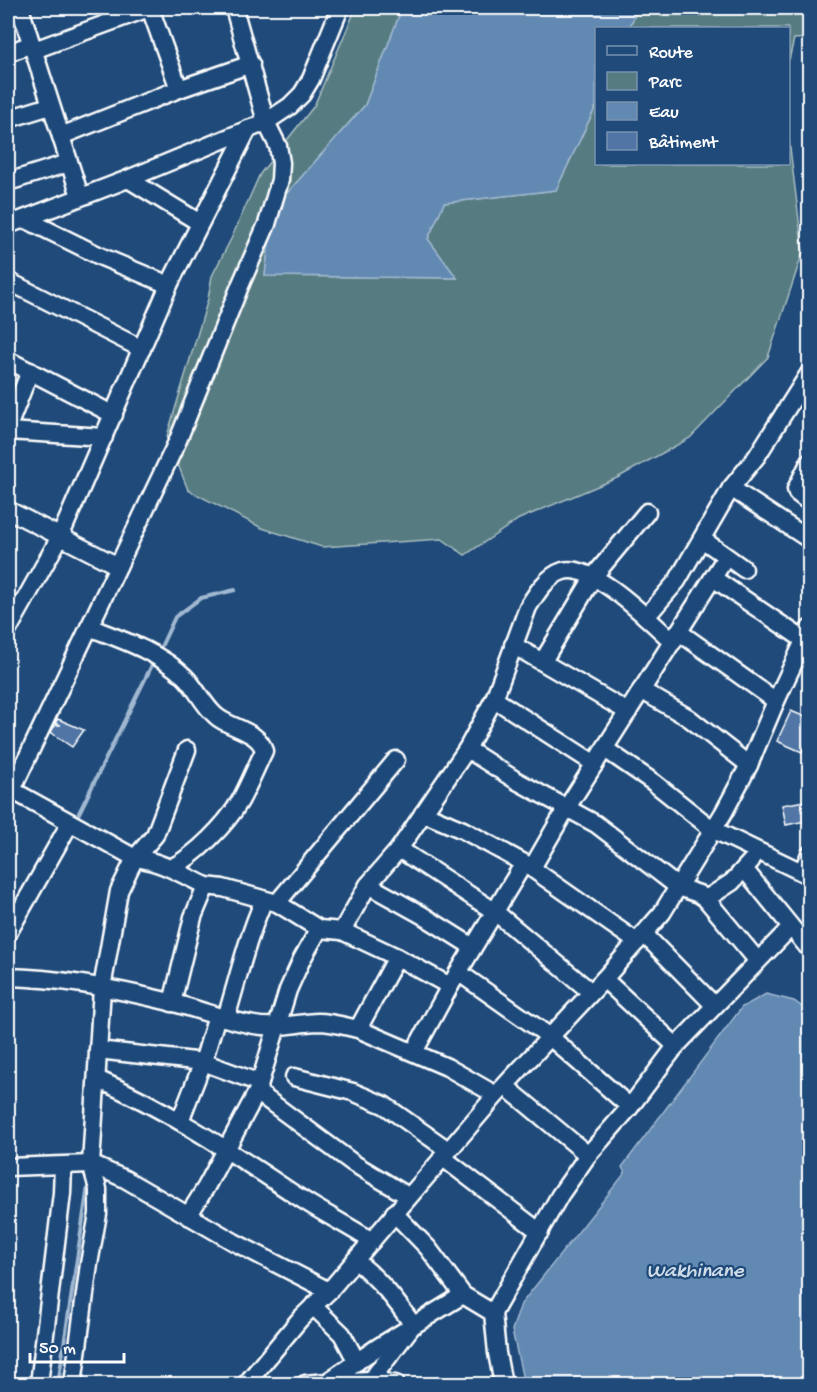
<svg xmlns="http://www.w3.org/2000/svg" width="817" height="1392" font-family="'Gochi Hand',sans-serif">
	<style>
		.green { fill: #567c82; stroke: #aabec0; stroke-width: 1.5 }
		.water { fill: #6289b2; stroke: #a1b8d1; stroke-width: 1.5 }
		.lines { fill: none; stroke-linecap: round; stroke-linejoin: round }
		.stream { stroke: #a1b8d1; stroke-width: 4 }
		.building { fill: #5176a5; stroke: #fff; stroke-width: 1.5 }
		.minor-casing { stroke: #fff; stroke-width: 21 }
		.minor { stroke: #1f4a7a; stroke-width: 16 }
		.labels { text-anchor: middle; stroke-width: 4.5; stroke-linejoin: round; paint-order: stroke }
		.water-label { font-size: 21px; font-style: italic; fill: #d0dce8; stroke: #1f4a7a }
	</style>
	<rect width="100%" height="100%" fill="#1f4a7a"/>
	<filter id="ink" filterUnits="userSpaceOnUse"><feTurbulence type="fractalNoise" baseFrequency=".0167" numOctaves="2"/><feDisplacementMap in="SourceGraphic" scale="12" xChannelSelector="R" yChannelSelector="G"/><feConvolveMatrix kernelMatrix="1 2 1 2 8 2 1 2 1" color-interpolation-filters="sRGB"/></filter>
	<g filter="url(#ink)">
		<!-- green -->
		<g class="green">
			<polygon points="356,8 402,8 365,105 273,209 265,276 457,278 428,239 444,203 556,190 596,106 596,164 788,164 789,140 803,252 768,357 690,438 617,478 519,519 465,555 442,539 322,547 262,528 188,490 167,436 208,299 212,276 231,239 260,174 314,106"/>
			<polygon points="638,8 809,8 809,38 794,39 789,60 788,28 629,28"/>
		</g>
		<!-- water -->
		<g class="water">
			<polygon points="402,8 638,8 629,28 596,28 596,106 556,190 444,203 428,239 457,278 265,276 273,209 365,105"/>
			<polygon points="766,994 794,1001 809,1012 809,1384 524,1384 512,1330 521,1304 625,1173 622,1167 742,1007"/>
		</g>
		<g class="lines">
			<!-- stream -->
			<g class="stream">
				<polyline points="159,651 175,617 201,598 235,590"/>
				<polyline points="79,813 154,661"/>
				<polyline points="58,1384 88,1186"/>
			</g>
		</g>
		<!-- building -->
		<g class="building">
			<polygon points="791,711 810,719 810,737 802,752 777,741"/>
			<polygon points="58,719 84,730 72,747 50,732 56,725 61,725 55,723"/>
			<polygon points="810,800 810,820 786,825 782,805"/>
		</g>
		<g class="lines">
			<!-- minor casing -->
			<g class="minor-casing">
				<g id="minor">
					<polyline points="20,8 80,196"/>
					<polyline points="150,8 179,89"/>
					<polyline points="34,50 149,8"/>
					<polyline points="8,53 32,44"/>
					<polyline points="8,119 50,106"/>
					<polyline points="61,136 179,89 251,64"/>
					<polyline points="128,179 200,223"/>
					<polyline points="8,182 68,163"/>
					<polyline points="25,219 102,257 169,285"/>
					<polyline points="8,225 128,179 266,122 290,106 302,94 311,79 340,8"/>
					<polyline points="8,281 142,349"/>
					<polyline points="8,360 114,415"/>
					<polyline points="8,427 30,371"/>
					<polyline points="8,431 104,437"/>
					<polyline points="810,461 796,489 797,493 810,503"/>
					<polyline points="731,488 810,540"/>
					<polyline points="8,510 118,566"/>
					<polyline points="702,539 744,569"/>
					<polyline points="713,578 804,640"/>
					<polyline points="646,617 677,581 731,488 757,456 810,372"/>
					<path d="M89 627C122 640 157 651 184 676 196 687 203 705 216 716 229 728 260 731 264 751 256 767 249 785 240 801 226 825 195 856 171 868"/>
					<polyline points="8,630 60,537 169,285 248,129"/>
					<polyline points="679,632 776,701"/>
					<polyline points="513,645 628,712"/>
					<polyline points="543,661 594,576 647,512"/>
					<polyline points="641,690 689,718 749,765"/>
					<polyline points="494,699 595,764"/>
					<polyline points="467,749 517,781 596,824 678,887 699,894 706,899 757,960"/>
					<polyline points="605,749 653,782 712,829 810,876"/>
					<path d="M8 788 135 858C161 861 183 875 206 886"/>
					<polyline points="8,798 178,440 240,286 267,224 280,180 281,163 278,146 266,122 234,8"/>
					<polyline points="423,813 463,830 524,863 637,942"/>
					<polyline points="399,849 494,911 591,992"/>
					<polyline points="532,868 566,809 726,557"/>
					<polyline points="745,870 810,950"/>
					<polyline points="802,872 810,854"/>
					<polyline points="368,885 422,915 473,947"/>
					<polyline points="706,899 732,882 751,861"/>
					<polyline points="277,903 396,760"/>
					<polyline points="342,931 397,957 450,986"/>
					<polyline points="8,933 70,823"/>
					<polyline points="644,934 714,1005"/>
					<polyline points="458,972 549,1036 630,1107"/>
					<path d="M8 977C62 978 117 989 170 1002 198 1009 225 1020 254 1025 277 1029 295 1023 318 1022 331 1022 345 1026 358 1029L447 1067 496 1095"/>
					<polyline points="604,979 676,1046"/>
					<path d="M172 1003 193 917 206 886 223 888 277 903 319 929 342 931 368 885 399 849 467 749 494 699 528 607C536 594 547 576 563 571 593 562 651 622 673 642"/>
					<path d="M226 1018C238 979 247 938 264 900"/>
					<polyline points="358,1029 397,957"/>
					<polyline points="98,1050 203,1062 260,1083"/>
					<polyline points="414,1052 450,986 524,863"/>
					<polyline points="294,1077 353,1092 384,1105 448,1150"/>
					<path d="M97 1079C169 1110 232 1153 297 1196 321 1212 347 1225 372 1241"/>
					<polyline points="505,1086 588,1155"/>
					<polyline points="257,1092 353,1163 408,1196"/>
					<polyline points="180,1121 203,1062 217,1016"/>
					<polyline points="442,1157 540,1232"/>
					<polyline points="8,1167 91,1164 125,1179 234,1242 329,1291"/>
					<polyline points="394,1213 428,1248 463,1295 493,1313 497,1353 503,1384"/>
					<polyline points="188,1216 206,1187 257,1092 288,990 302,959 319,929"/>
					<path d="M355 1260C380 1280 395 1299 413 1325L371 1380"/>
					<polyline points="313,1306 342,1334 357,1362"/>
					<polyline points="493,1313 560,1195 588,1155 630,1107 676,1046 790,928"/>
					<polyline points="328,1382 371,1380 396,1384"/>
					<polyline points="39,1384 62,1193 63,1166"/>
					<polyline points="73,1384 89,1264 98,1214 98,1189 91,1164 102,988 119,891 135,858 155,835 187,750"/>
					<polyline points="246,1384 300,1319 329,1291 496,1095 604,979 662,913 724,812 749,765 776,701 810,628"/>
					<polyline points="305,1384 327,1382 378,1347 463,1295"/>
				</g>
			</g>
			<!-- minor -->
			<use href="#minor" class="minor"/>
		</g>
	</g>
	<g class="labels">
		<!-- water labels -->
		<g class="water-label">
			<text x="695" y="1276">Wakhinane</text>
		</g>
	</g>
	<!-- margin -->
	<rect width="817" height="1392" fill="none" stroke="#1f4a7a" stroke-width="30"/>
	<rect x="15" y="15" width="787" height="1362" fill="none" stroke="#fff" stroke-width="2" filter="url(#ink)"/>
	<!-- legend -->
	<rect x="595" y="27" width="195" height="138" fill="#1f4a7a" stroke="#7992af" stroke-width="1.5"/>
	<rect x="607" y="46" width="30" height="9" fill="#1f4a7a" stroke="#7992af" stroke-width="1.5"/>
	<text x="649" y="57" font-size="18" fill="#ffffff">Route</text>
	<rect x="607" y="72" width="30" height="18" fill="#567c82" stroke="#7992af" stroke-width="1.5"/>
	<text x="649" y="87" font-size="18" fill="#ffffff">Parc</text>
	<rect x="607" y="102" width="30" height="18" fill="#6289b2" stroke="#7992af" stroke-width="1.5"/>
	<text x="649" y="117" font-size="18" fill="#ffffff">Eau</text>
	<rect x="607" y="132" width="30" height="18" fill="#5176a5" stroke="#7992af" stroke-width="1.5"/>
	<text x="649" y="147" font-size="18" fill="#ffffff">Bâtiment</text>
	<!-- scale -->
	<path d="M30 1353v9h94v-9" fill="none" stroke="#ffffff" stroke-width="3"/>
	<text x="39" y="1353" font-size="18" fill="#ffffff" stroke="#1f4a7a" stroke-width="4.5" paint-order="stroke">50 m</text>
</svg>
